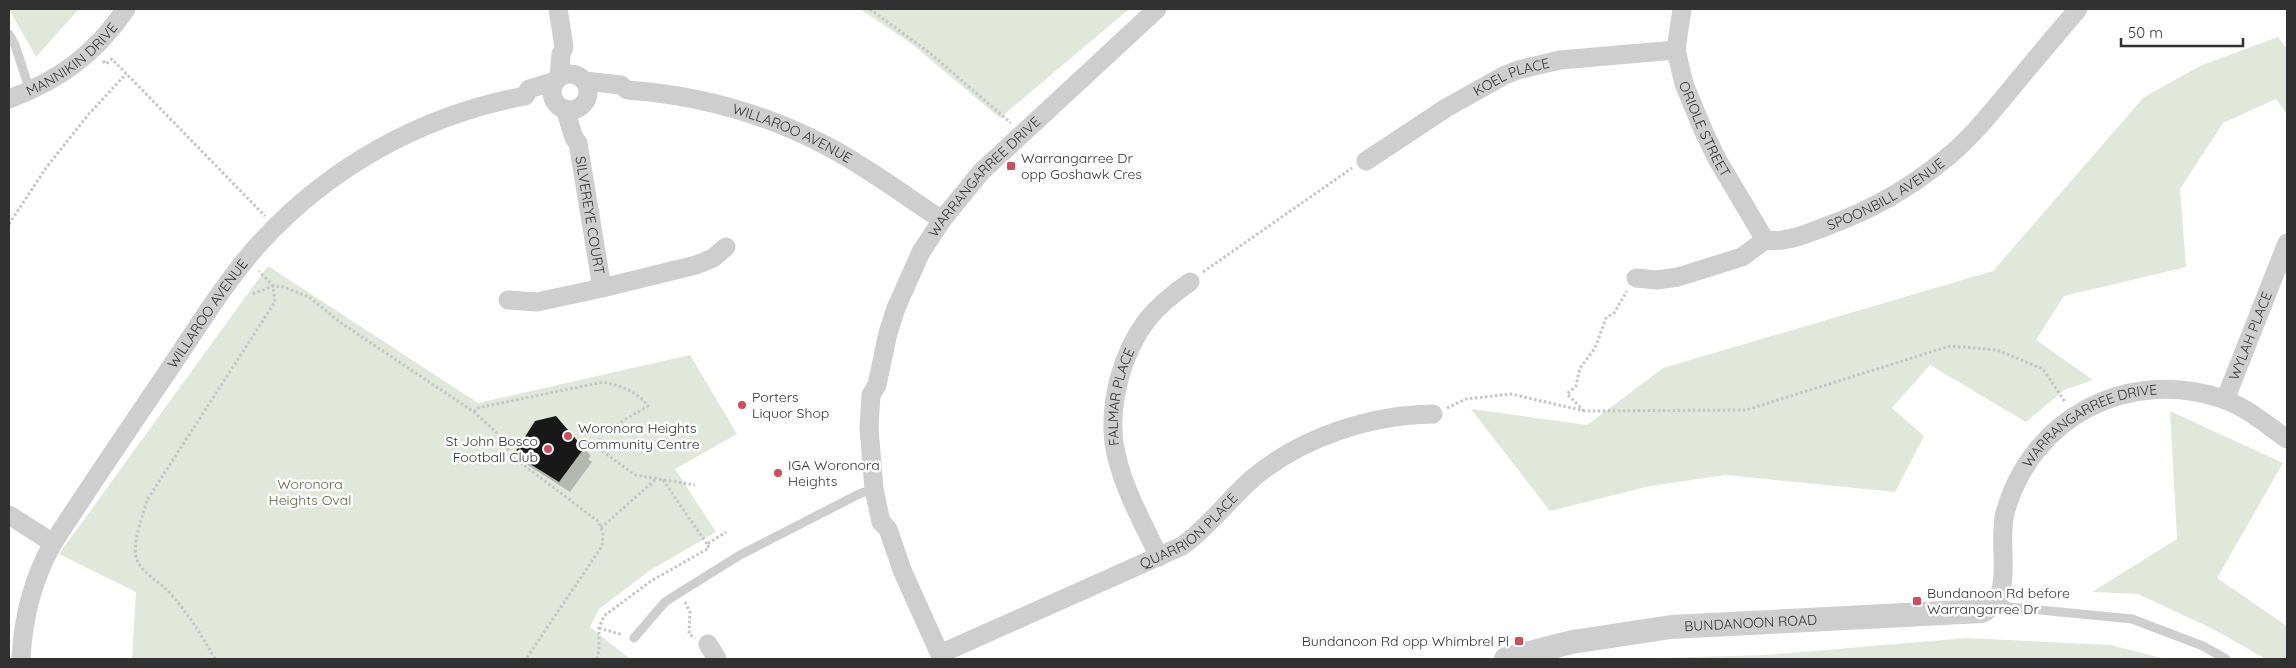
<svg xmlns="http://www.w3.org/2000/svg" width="2296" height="668" font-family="Quicksand,sans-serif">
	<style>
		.green { fill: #e2e7dc }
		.shadow { fill: #0003 }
		.building { fill: #181818 }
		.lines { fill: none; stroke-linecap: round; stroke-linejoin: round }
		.path { stroke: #c5c5c5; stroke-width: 3; stroke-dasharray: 2.5 2.5; stroke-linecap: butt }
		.service { stroke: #cecece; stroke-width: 9 }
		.minor { stroke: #cecece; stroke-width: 19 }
		.tertiary { stroke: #cecece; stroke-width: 24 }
		.poi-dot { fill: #d14b5d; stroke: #fff; stroke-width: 2 }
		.labels { text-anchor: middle; stroke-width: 5; stroke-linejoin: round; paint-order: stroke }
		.street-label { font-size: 14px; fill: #313131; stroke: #fff }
		.poi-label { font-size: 14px; fill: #313131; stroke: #fff; text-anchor: start }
		.park-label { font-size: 14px; fill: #576844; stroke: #fff }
	</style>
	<rect width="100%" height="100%" fill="#fff"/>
	<!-- green -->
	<g class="green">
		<polygon points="9,9 79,9 36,57"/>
		<polygon points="860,9 1129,9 1000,118 913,45"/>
		<polygon points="2278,37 2287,49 2287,114 2276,99 2223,123 2180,189 2186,267 2064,296 2036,340 2093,380 2064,390 2026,422 1930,365 1892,408 1924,436 1895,492 1726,475 1650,486 1550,511 1471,409 1587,425 1663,368 1993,271 2144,97 2202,65"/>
		<polygon points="268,266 478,403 690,355 737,434 675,469 716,532 649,571 599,609 590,627 630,659 132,659 136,592 59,554"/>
		<polygon points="2170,411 2283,463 2217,578 2287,626 2287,659 2266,659 2213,629 2138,594 2092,592 2177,539"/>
		<polygon points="1967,638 2111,645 2165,659 1624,659 1765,655"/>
	</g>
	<!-- shadow -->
	<polygon class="shadow" points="566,428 591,456 588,459 592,462 570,492 526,464 515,453"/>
	<!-- building -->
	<polygon class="building" points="556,416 581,445 578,448 582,451 559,482 514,454 535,421"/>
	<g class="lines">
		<!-- path -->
		<g class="path">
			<polyline points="870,9 931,54 1011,123"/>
			<polyline points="103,61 106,64 112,59 265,216"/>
			<polyline points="9,224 46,168 88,115 126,74"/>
			<polyline points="1203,272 1352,168"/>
			<polyline points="253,294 273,286 283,287 309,297 341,323 474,412 496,432 513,457 599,522 603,534 602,546 526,659"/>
			<polyline points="1447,408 1466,399 1511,394 1585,411 1746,410 1950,346 1997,350 2043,369 2065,402"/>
			<polyline points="1584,411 1567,394 1576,386 1580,368 1595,348 1606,318 1614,313 1627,291"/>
			<path d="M474 412 477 408 603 382C622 386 636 391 648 406L601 434 598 448 635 475 695 485"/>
			<polyline points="663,480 707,544"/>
			<polyline points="601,528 656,479"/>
			<polyline points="685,602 690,612 689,634 695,638"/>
			<polyline points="599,628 623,635"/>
			<path d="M215 659C201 634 189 615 170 593 160 582 143 574 137 560 131 545 143 515 147 500L275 302 273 286 259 271"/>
			<polyline points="597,659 599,649 599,628 604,616 651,581 709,548 707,544 726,532"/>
		</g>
		<!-- service -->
		<g class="service">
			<polyline points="9,34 15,45 30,91"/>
			<polyline points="1996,602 2010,607 2132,619 2203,646 2226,659"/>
			<polyline points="634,638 665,602 679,593 740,555 861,493 875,489"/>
		</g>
		<!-- minor -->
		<g class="minor">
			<polyline points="558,9 564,47 561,54 559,78"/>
			<path id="s1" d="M1682 9 1676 50 1684 84 1704 132 1717 159 1765 240"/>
			<circle cx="570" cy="92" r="18"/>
			<path id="s2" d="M585 81 621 85 627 90C698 95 764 113 827 146 867 167 904 195 942 220"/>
			<path id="s3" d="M9 99C60 80 95 54 126 9"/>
			<path id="s4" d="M565 109 574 138 578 143 602 288"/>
			<path id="s5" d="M1366 161 1446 108 1505 75 1518 70 1560 60 1676 50"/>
			<path id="s6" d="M1636 278 1657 280 1678 277 1742 257 1765 240C1787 243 1806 234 1827 226 1869 211 1910 188 1945 159 1969 140 1990 114 2010 90 2032 63 2055 36 2078 9"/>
			<polyline points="508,300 537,302 602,288 696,265 713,258 726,247"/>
			<path id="s7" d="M2225 400 2287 243"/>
			<polyline points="9,515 53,543"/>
			<path id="s8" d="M1159 557C1142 521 1120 483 1114 443 1109 402 1122 353 1147 320 1159 305 1174 293 1190 282"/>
			<path id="s9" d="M1996 602C2010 579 1998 540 2005 513 2032 416 2129 367 2223 399 2246 407 2267 425 2287 439"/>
			<polyline points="708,644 717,659"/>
			<path id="s10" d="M940 654 1182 546C1209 527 1228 500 1253 478 1302 437 1370 415 1433 414"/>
			<path id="s11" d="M21 659C23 618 32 580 53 543 90 486 128 430 166 374 196 330 224 283 259 244 329 167 422 115 525 96L529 89 555 81"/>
			<path id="s12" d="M942 659 902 570 888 529 881 522 874 489 869 428 871 395 877 385 888 333 896 308 921 252 942 220 981 172 1157 9"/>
		</g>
		<!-- tertiary -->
		<path class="tertiary" id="s13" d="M1506 659 1572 642 1671 627 1982 611 1996 602"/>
	</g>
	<!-- markers -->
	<g class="poi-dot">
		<rect x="1006" y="161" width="10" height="10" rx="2.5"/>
		<circle cx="742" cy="405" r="5"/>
		<circle cx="568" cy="436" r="5"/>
		<circle cx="548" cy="449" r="5"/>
		<circle cx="778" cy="473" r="5"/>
		<rect x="1912" y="596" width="10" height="10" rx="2.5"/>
		<rect x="1514" y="636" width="10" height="10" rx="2.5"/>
	</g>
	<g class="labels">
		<!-- street labels -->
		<g class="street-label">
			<text dy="5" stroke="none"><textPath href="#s3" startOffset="75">MANNIKIN DRIVE</textPath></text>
			<text dy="5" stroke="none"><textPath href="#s5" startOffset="169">KOEL PLACE</textPath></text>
			<text dy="5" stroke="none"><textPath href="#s1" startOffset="126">ORIOLE STREET</textPath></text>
			<text dy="5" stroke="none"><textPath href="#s2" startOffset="216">WILLAROO AVENUE</textPath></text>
			<text dy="5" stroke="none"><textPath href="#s12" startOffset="530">WARRANGARREE DRIVE</textPath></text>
			<text dy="5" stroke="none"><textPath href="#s6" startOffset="269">SPOONBILL AVENUE</textPath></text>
			<text dy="5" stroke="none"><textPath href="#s4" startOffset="110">SILVEREYE COURT</textPath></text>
			<text dy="5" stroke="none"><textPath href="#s11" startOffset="398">WILLAROO AVENUE</textPath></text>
			<text dy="5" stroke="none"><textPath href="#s7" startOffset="69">WYLAH PLACE</textPath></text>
			<text dy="5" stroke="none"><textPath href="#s8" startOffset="170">FALMAR PLACE</textPath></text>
			<text dy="5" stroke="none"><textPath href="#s9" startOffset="221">WARRANGARREE DRIVE</textPath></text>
			<text dy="5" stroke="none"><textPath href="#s10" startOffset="279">QUARRION PLACE</textPath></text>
			<text dy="5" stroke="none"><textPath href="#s13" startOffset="248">BUNDANOON ROAD</textPath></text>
		</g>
		<!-- poi labels -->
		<g class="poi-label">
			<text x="1021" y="163">Warrangarree Dr<tspan x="1021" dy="16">opp Goshawk Cres</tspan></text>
			<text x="752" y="402">Porters<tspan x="752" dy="16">Liquor Shop</tspan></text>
			<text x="578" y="433">Woronora Heights<tspan x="578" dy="16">Community Centre</tspan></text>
			<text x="538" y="446" text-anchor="end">St John Bosco<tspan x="538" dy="16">Football Club</tspan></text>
			<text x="788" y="470">IGA Woronora<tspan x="788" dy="16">Heights</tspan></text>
			<text x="1927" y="598">Bundanoon Rd before<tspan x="1927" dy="16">Warrangarree Dr</tspan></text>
			<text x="1509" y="646" text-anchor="end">Bundanoon Rd opp Whimbrel Pl</text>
		</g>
		<!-- park labels -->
		<g class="park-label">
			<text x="310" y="489">Woronora<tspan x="310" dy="16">Heights Oval</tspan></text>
		</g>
	</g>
	<!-- border -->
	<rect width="2296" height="668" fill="none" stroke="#313131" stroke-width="20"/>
	<!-- scale -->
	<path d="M2121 38v8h122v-8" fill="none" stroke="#313131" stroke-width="2.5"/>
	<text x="2128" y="38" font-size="15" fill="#313131" stroke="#ffffff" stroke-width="4" paint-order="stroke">50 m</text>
</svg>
